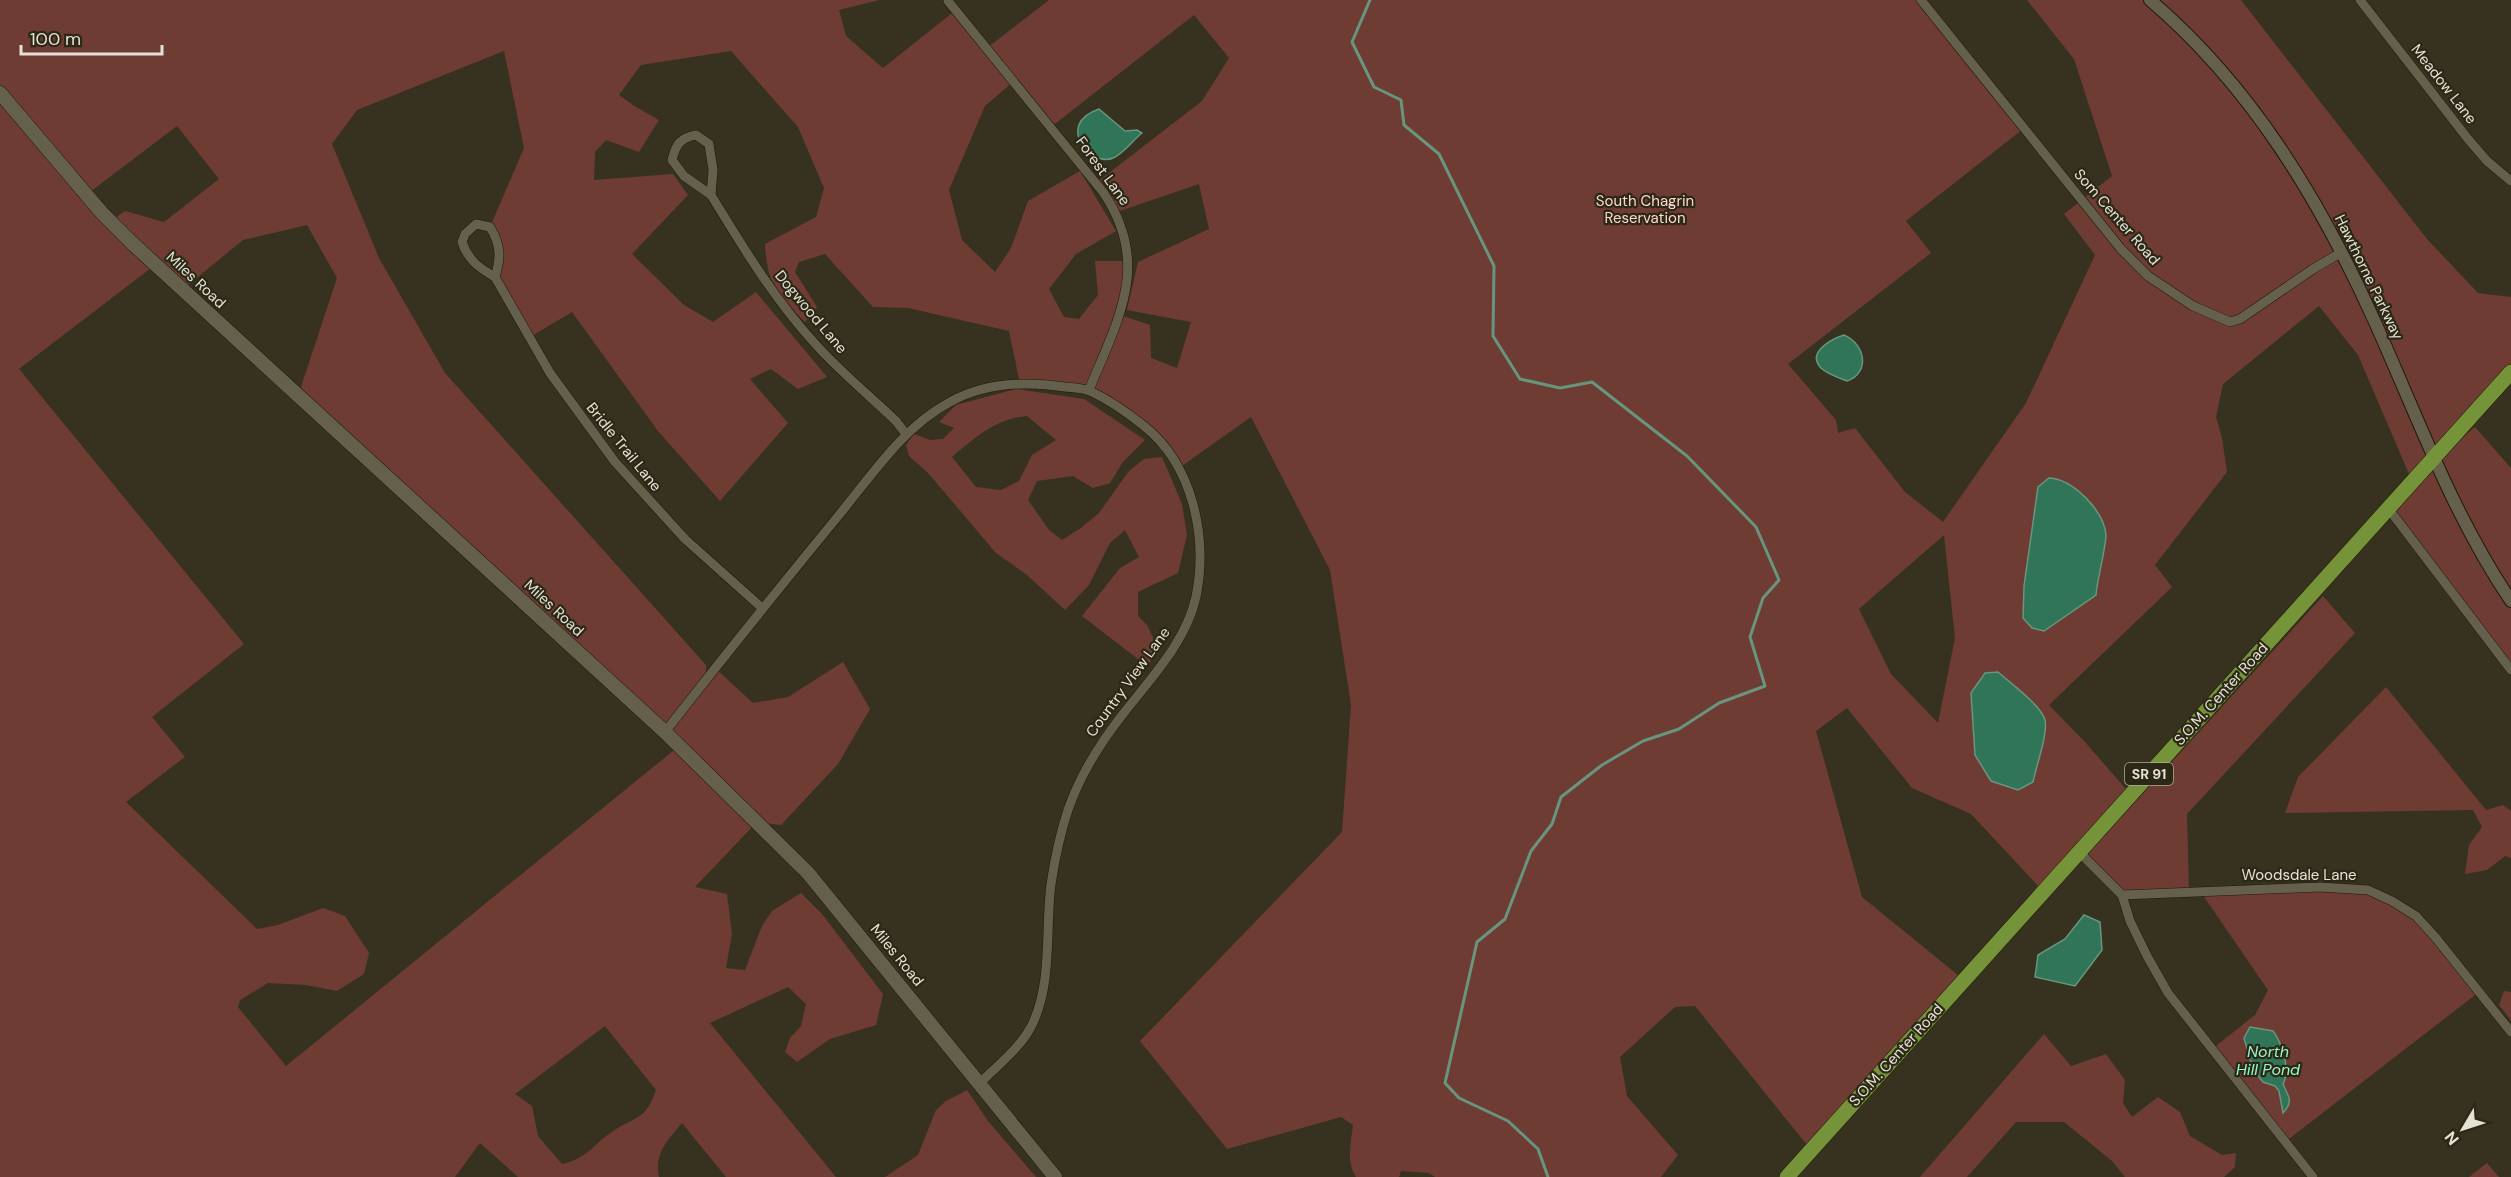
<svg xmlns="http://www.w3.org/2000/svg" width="2511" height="1177" font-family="'DM Sans',sans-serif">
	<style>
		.green { fill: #6f3c34; fill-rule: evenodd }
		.water { fill: #317558; stroke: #67957e; stroke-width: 1.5 }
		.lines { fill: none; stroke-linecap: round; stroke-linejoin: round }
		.stream { stroke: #67957e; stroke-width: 3 }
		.minor-casing { stroke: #1e1908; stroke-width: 10 }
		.tertiary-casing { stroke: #1e1908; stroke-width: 14 }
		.secondary-casing { stroke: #1e1908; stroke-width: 15 }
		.primary-casing { stroke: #1e1908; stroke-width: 16 }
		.minor { stroke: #65604c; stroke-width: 9 }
		.tertiary { stroke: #65604c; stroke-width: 12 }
		.secondary { stroke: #65604c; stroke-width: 14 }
		.primary { stroke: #759439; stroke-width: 15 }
		.labels { text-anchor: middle; stroke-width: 4.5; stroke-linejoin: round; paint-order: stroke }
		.shield { fill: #2c2816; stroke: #adaa9c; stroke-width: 1.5 }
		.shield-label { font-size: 14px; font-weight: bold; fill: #e4e1d6 }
		.street-label { font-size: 15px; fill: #e4e1d6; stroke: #2c2816 }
		.park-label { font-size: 15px; fill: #fed6cf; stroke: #2c2816 }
		.water-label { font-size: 16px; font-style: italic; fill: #95f8ca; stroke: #2c2816 }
	</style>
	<rect width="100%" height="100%" fill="#36321f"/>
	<!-- green -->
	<g class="green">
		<path d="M0 0H879L839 10 846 36 883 68 956 10 987 48 1049 0H1921L2023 129 1906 221 1931 253 1788 364 1836 420 1838 433 1855 428 1905 492 1943 522 2026 403 2095 255 2064 214 2112 176 2074 59 2027 0H2241L2427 239 2478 293 2511 297V372L2458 441 2475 427 2511 468V670L2388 508 2412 482 2409 474 2358 355 2319 306 2223 384 2216 417 2222 438 2227 472 2155 565 2172 587 2049 705 2085 742 2131 795 2043 891 1971 814 1912 788 1847 708 1816 731 1862 897 1964 980 1811 1150 1695 1006 1675 1007 1620 1057 1627 1096 1678 1155 1661 1177H1435L1429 1173 1401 1171 1399 1177H1356C1346 1162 1351 1142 1353 1125L1341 1117 1227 1149 1140 1041 1342 832 1351 705 1330 570 1251 417 1179 468 1145 426 1089 390 1020 384 1009 331 908 308 873 307 825 254 799 262 795 272 817 307 805 322C777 295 767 284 765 244L816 217 824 188 798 127 731 51 641 65 619 95 636 107 659 120 639 152 606 140 595 152 594 180 673 174 688 195 632 254 684 305 713 322 756 292 827 377 798 389 771 369 750 379 788 423 720 501 658 431 572 312 530 337 495 277 499 265 490 227 524 148 504 51 357 110 332 144 379 258 445 373 706 665V679L715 668 753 703 788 697 843 662 870 709 838 764 781 825 757 822 695 887 727 894 732 934 726 968 745 970 762 926 772 911 801 893 822 914 883 994 876 1025 830 1039 797 1062 785 1052 790 1038 801 1026 806 1004 788 987 710 1023 836 1177H726L682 1123C668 1140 654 1153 659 1177H518L480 1143 455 1177H0ZM1194 15 1229 58 1202 101 1096 183 1117 212 1199 184 1209 229 1138 262 1127 310 1191 322 1177 368 1151 358 1150 325 1120 315 1129 261H1095L1098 295 1079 319 1064 317 1049 289 1076 254 1116 231 1080 171 1028 201 1011 248 995 272 962 240 949 190 985 106 1014 81 1051 127ZM177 126 219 179 164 222 125 211 110 222 86 195ZM307 225 337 278 298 396 679 746 286 1066 238 1007 240 1000 268 983 306 985 337 991 364 974 369 953 345 916 323 908 278 925 257 929 126 802 185 757 152 717 244 644 19 369 155 265 182 290 243 240ZM2094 507 2098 572 2096 595ZM1944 535 1955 638 1938 723 1891 674 1859 609ZM605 1026 656 1090C646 1120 636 1116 613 1131 593 1144 589 1158 562 1164L538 1136 532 1106 515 1094Z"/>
		<path d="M1016 389 1084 399 1145 440 1123 462 1110 483 1093 488 1073 476 1037 481 1028 500 1049 530 1062 540 1081 528 1099 513 1129 471 1144 459 1162 457 1182 504 1187 535 1178 573 1138 592V616L1147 625 1159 650 1147 666 1082 616 1120 568 1139 557 1125 530 1110 543 1089 585 1065 610 1027 575 996 553 928 473 909 456 906 445 914 434 930 440 943 439 954 428 939 422 956 405ZM1027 416 1056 440 1032 455 1019 481 1001 490 976 487 952 457C976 437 995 419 1027 416Z"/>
		<polygon points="2323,596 2355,633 2187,814 2189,891 2122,895 2085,857"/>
		<polygon points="2386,687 2486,810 2503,805 2511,811 2511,858 2505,856 2487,870 2465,874 2469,845 2482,827 2473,810 2285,813 2298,777"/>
		<polygon points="2368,890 2416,916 2479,992 2285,1142 2212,1049 2255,1015 2268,990 2200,891"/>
		<polygon points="2504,991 2511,992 2511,1020 2499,1005"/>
		<polygon points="2044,1034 2071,1066 2106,1054 2125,1080 2123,1103 2132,1117 2158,1097 2180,1112 2190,1136 2222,1155 2236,1153 2235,1167 2224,1177 2125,1177 2112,1161 2064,1122 2016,1122 1967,1177 1920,1177"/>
		<polygon points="967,1090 988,1121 1036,1177 885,1177 918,1155 936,1110 946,1101"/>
		<polygon points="2487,1163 2499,1177 2469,1177"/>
	</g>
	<!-- water -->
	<g class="water">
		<path d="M1099 109 1125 131 1137 130 1142 133C1133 140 1123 154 1113 158 1093 168 1053 125 1099 109Z"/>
		<path d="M1844 335C1865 344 1871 372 1847 381 1839 378 1827 374 1821 368 1806 352 1832 339 1844 335Z"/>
		<path d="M2049 478C2073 479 2104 511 2106 535 2106 547 2097 580 2096 595L2044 631 2032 628 2023 618 2024 586 2038 487Z"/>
		<path d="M1998 672C2010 683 2041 705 2045 720 2048 735 2036 766 2033 782L2018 790 1991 781 1975 755 1971 693 1985 673Z"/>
		<polygon points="2084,915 2100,922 2102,950 2075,986 2035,977 2038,955 2065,939"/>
		<path d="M2250 1027 2273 1031C2282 1043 2291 1070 2283 1084 2287 1095 2295 1100 2283 1113L2279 1091 2275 1086 2263 1082 2259 1077 2252 1066 2244 1038Z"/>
	</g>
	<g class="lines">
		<!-- stream -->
		<polyline class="stream" points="1370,0 1352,42 1374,87 1401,100 1404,125 1439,154 1494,266 1493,336 1520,379 1560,388 1592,382 1687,456 1756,527 1779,580 1763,598 1750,637 1765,686 1719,703 1679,729 1643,741 1602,765 1561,797 1552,824 1531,851 1505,919 1477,942 1445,1083 1459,1098 1508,1121 1538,1149 1548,1177"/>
		<!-- minor casing -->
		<g class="minor-casing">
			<g id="minor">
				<polyline points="1921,0 2121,249 2148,276 2193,306 2230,322 2240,319 2313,269 2342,252"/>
				<polyline points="2360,0 2468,139 2487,161 2511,181"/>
				<path d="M948 1 1103 192C1152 264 1118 319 1089 390"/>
				<path d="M696 135 709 144 713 170 711 195 684 176 672 160C676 144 680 138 696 135Z"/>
				<path d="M711 195C744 249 776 302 819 348 843 374 871 397 896 421L906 434"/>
				<path d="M476 224 490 227C501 245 501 258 495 277 479 268 468 260 462 242L465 234Z"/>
				<polyline points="495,277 550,373 615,462 685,539 762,608"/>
				<polyline points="2388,508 2511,670"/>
				<path d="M665 732C722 659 780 587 839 515 872 475 903 427 950 402 984 383 1026 381 1065 387 1073 388 1084 388 1092 392 1109 400 1129 414 1144 426 1193 465 1208 537 1196 597 1186 642 1151 678 1123 714 1101 742 1080 775 1068 810 1060 834 1055 858 1051 884 1045 931 1053 983 1031 1027 1019 1049 997 1066 980 1083"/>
				<polyline points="2080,853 2122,895 2320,887 2368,890 2392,901 2416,916 2436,938 2511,1032"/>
				<polyline points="2122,895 2130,921 2147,956 2168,993 2313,1177"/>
			</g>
		</g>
		<!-- tertiary casing -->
		<g class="tertiary-casing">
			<path id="tertiary" d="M2150 0C2251 86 2320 200 2374 320 2417 415 2452 514 2511 601"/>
		</g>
		<!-- secondary casing -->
		<g class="secondary-casing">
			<polyline id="secondary" points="0,93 102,213 132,243 665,732 808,873 1055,1177"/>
		</g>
		<!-- primary casing -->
		<g class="primary-casing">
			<polyline id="primary" points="1787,1177 2511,372"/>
		</g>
		<!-- minor -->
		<use href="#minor" class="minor"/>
		<!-- tertiary -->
		<use href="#tertiary" class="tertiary"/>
		<!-- secondary -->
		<use href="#secondary" class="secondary"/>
		<!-- primary -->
		<use href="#primary" class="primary"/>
	</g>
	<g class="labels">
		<!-- shield labels -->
		<rect class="shield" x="2125" y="763" width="48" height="22" rx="4.5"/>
		<g class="shield-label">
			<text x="2149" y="779">SR 91</text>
		</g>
		<!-- street labels -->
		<g class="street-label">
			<text transform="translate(2444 84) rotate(52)" y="5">Meadow Lane</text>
			<text transform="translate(1103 171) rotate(54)" y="5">Forest Lane</text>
			<text transform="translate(2117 217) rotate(49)" y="5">Som Center Road</text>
			<text transform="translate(2369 277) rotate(64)" y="5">Hawthorne Parkway</text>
			<text transform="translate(196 280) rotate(43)" y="5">Miles Road</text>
			<text transform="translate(811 312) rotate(50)" y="5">Dogwood Lane</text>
			<text transform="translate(624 447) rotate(51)" y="5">Bridle Trail Lane</text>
			<text transform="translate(554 608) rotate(43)" y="5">Miles Road</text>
			<text transform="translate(1128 682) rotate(-54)" y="5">Country View Lane</text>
			<text transform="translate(2221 694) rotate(-48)" y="5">S.O.M. Center Road</text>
			<text x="2299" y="880">Woodsdale Lane</text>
			<text transform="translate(897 955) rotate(51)" y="5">Miles Road</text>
			<text transform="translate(1896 1055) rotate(-48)" y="5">S.O.M. Center Road</text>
		</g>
		<!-- park labels -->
		<g class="park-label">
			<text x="1645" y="206">South Chagrin<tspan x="1645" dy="17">Reservation</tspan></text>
		</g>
		<!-- water labels -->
		<g class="water-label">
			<text x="2268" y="1057">North<tspan x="2268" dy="18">Hill Pond</tspan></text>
		</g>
	</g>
	<!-- north arrow -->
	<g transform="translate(2463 1129) rotate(231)" stroke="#2c2816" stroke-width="4.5" paint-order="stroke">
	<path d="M0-4.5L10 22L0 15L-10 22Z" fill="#e4e1d6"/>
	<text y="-9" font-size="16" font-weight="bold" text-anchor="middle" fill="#e4e1d6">N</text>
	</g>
	<!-- scale -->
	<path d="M21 45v9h141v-9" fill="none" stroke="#e4e1d6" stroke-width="3"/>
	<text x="30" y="45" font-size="18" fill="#e4e1d6" stroke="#2c2816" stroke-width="4.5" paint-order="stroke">100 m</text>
</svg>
